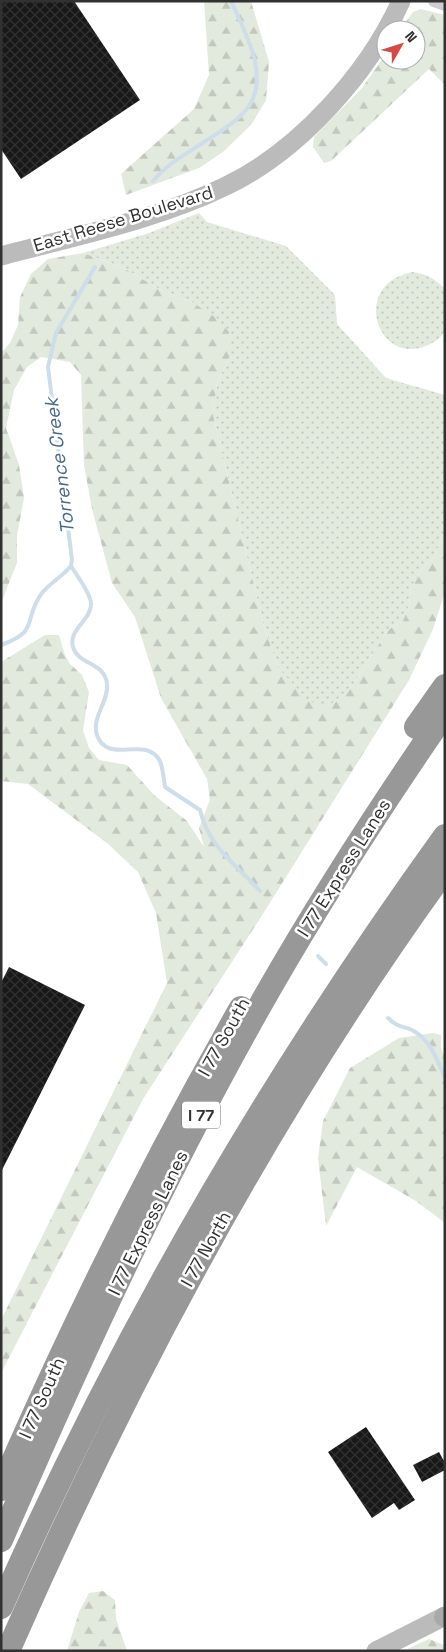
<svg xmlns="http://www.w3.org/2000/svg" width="446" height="1652" font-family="'Space Grotesk',sans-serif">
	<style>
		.grass { fill: url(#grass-dots) }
		.forest { fill: url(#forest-firs) }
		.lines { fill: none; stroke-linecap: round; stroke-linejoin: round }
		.stream { stroke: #ceddea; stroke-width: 4 }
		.building { fill: url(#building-cross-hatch) }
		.street { stroke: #cecece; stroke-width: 12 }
		.secondary { stroke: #bbb; stroke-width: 19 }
		.primary { stroke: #a9a9a9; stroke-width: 20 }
		.highway { stroke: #989898; stroke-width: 24 }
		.labels { text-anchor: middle; stroke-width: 5; stroke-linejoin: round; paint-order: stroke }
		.shield { fill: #fff; stroke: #6f6f6f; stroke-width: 1 }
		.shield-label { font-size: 16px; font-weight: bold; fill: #313131 }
		.street-label { font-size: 18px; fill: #313131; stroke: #fff }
		.water-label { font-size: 19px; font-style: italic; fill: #456a8c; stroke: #fff }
	</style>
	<defs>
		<pattern id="grass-dots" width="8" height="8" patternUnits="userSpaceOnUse" patternTransform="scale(1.25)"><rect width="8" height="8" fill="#e2e9dd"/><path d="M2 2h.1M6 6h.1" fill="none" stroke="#c2c8be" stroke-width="1.8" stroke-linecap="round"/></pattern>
		<pattern id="forest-firs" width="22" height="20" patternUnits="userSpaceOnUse" patternTransform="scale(1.25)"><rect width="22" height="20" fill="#e2e9dd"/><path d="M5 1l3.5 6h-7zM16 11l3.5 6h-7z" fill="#c2c8be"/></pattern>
		<pattern id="building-cross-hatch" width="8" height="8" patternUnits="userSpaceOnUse" patternTransform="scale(1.25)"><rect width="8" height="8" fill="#181818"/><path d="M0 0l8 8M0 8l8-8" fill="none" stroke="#313131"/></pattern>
	</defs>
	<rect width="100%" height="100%" fill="#fff"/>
	<!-- grass -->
	<g class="grass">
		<polygon points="199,213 207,222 286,246 335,295 337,324 386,378 445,395 445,528 435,556 423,568 411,587 409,605 403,621 388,630 348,692 330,705 310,703 278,668 263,623 213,415 217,383 230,356 192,302 164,292 124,268 83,253 149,233"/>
		<path d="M413 272C427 274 435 279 445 289V331C440 339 432 344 423 347 376 363 351 283 413 272Z"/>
	</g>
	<!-- forest -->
	<g class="forest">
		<polygon points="204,1 251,1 269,62 266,100 251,125 223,152 199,168 126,195 121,174 194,109 209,75"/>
		<polygon points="421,9 445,15 445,85 429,69 331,161 324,163 313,147 314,137 362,88 386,54 386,60 416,60 416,30 400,30 413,12"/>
		<polygon points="83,253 124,268 164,292 192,302 218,319 229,332 230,356 217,383 213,415 263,623 278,668 310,702 330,705 348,692 388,630 403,621 409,605 411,587 423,568 435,556 445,528 445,592 433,629 409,680 261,917 143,1099 1,1373 1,1320 167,983 156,913 138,872 107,843 28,784 1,781 1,662 45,635 59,635 65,655 70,664 82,675 89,692 83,730 89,748 99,760 127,765 154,795 187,821 204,847 199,828 210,800 207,779 161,698 135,617 112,583 92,509 84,465 81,375 70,362 41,357 27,367 14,390 6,428 19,465 24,498 17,535 17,563 1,603 1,353 10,343 18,325 20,297 31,274 48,259"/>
		<polygon points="433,1033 441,1035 441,1048 445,1058 445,1223 416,1201 357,1167 326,1226 318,1158 323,1121 350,1068 399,1038"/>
		<polygon points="103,1591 115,1600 116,1619 127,1651 67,1651 79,1612 89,1593"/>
		<polygon points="429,1639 444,1645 445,1651 403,1651"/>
	</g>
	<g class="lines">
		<!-- stream -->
		<g class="stream">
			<path d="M153 181C167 164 183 156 201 144 216 134 239 121 249 106 270 74 244 31 231 1"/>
			<path d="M71 566C77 576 90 592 91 603 92 620 68 629 73 647 78 665 105 662 107 684 109 701 91 718 97 735 108 766 145 734 160 761 163 769 164 779 165 787L200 810C209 848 236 864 260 891"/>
			<path d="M1 645C41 631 22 620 42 593 50 583 63 576 71 566L72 560 48 367 56 333 95 267"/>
			<polyline points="318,956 326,964"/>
			<path d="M388 1018C397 1027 402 1026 412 1030 431 1040 437 1060 445 1078"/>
		</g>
	</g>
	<!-- building -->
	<g class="building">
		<polygon points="1,1 74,1 140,100 21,179 1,149"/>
		<polygon points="9,967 85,1005 1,1172 1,983"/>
		<polygon points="366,1427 415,1500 399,1510 394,1503 372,1518 328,1452"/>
		<polygon points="439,1452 445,1463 445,1470 422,1482 413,1465"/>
	</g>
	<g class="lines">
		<!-- street -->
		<polyline class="street" points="434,1 445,5"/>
		<!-- secondary -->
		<g class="secondary">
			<path d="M1 256C76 236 156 220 226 186 299 151 368 74 401 1"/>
			<polyline points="376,1651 445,1616"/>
		</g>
		<!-- primary -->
		<polyline class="primary" points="444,1617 445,1617"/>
		<!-- highway -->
		<g class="highway">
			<polyline points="416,727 445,686"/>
			<path d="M1 1489C72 1325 152 1164 241 1008"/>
			<path d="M1 1540C82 1353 168 1166 270 988 324 894 383 803 445 713"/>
			<path d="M1 1607C121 1335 271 1077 445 836"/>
			<path d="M8 1651C128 1377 269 1112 445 870"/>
		</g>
	</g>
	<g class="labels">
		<!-- shield labels -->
		<rect class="shield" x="182" y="1101.5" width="38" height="27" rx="4"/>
		<g class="shield-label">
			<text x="201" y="1121">I 77</text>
		</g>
		<!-- street labels -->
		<g class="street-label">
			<text transform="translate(123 219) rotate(-17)" y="6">East Reese Boulevard</text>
			<text transform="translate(344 868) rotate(-58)" y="6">I 77 Express Lanes</text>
			<text transform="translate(224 1037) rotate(-61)" y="6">I 77 South</text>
			<text transform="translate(148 1223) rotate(-64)" y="6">I 77 Express Lanes</text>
			<text transform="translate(206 1249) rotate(-61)" y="6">I 77 North</text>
			<text transform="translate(42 1398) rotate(-66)" y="6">I 77 South</text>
		</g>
		<!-- water labels -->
		<g class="water-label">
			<text transform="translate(59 466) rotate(-97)" y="7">Torrence Creek</text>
		</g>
	</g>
	<!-- border -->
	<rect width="446" height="1652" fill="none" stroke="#313131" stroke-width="5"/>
	<!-- north arrow -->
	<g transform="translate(401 45) rotate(51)"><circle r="24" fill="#ffffff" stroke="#adadad"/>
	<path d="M0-4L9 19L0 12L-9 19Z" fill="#d64844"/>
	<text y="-8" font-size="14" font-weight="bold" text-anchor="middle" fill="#313131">N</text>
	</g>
</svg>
